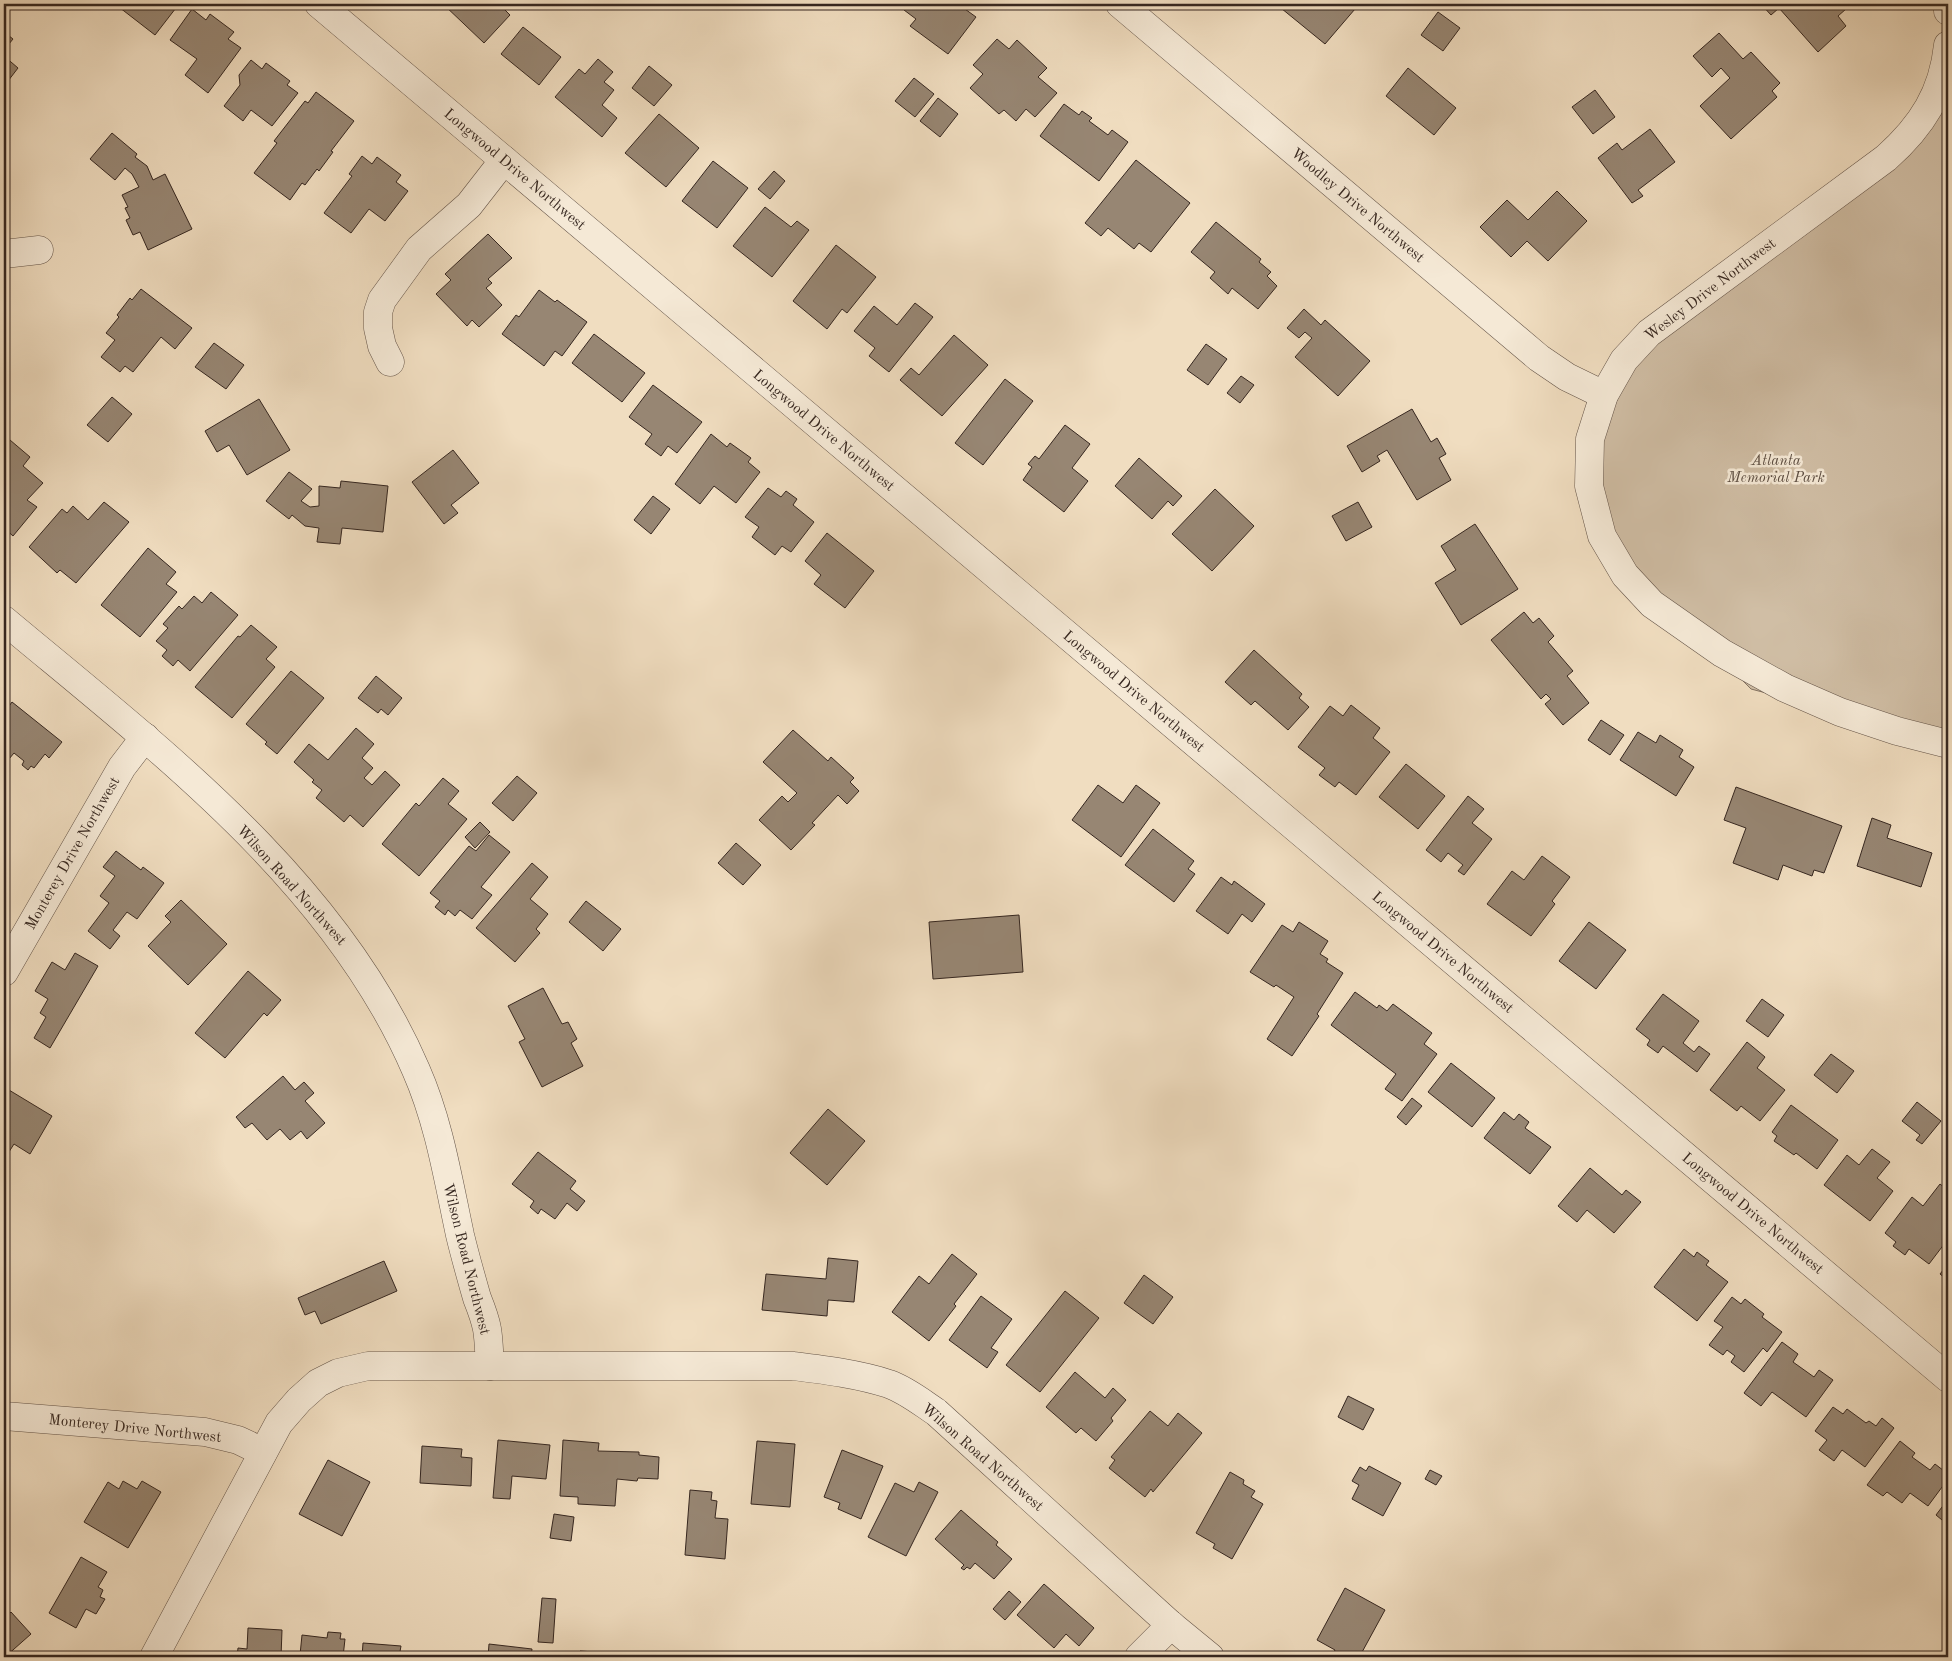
<svg xmlns="http://www.w3.org/2000/svg" width="1952" height="1661" font-family="'Old Standard TT',serif">
	<style>
		.green { fill: #d0bea5; stroke: #837262 }
		.building { fill: #978673; stroke: #362720 }
		.lines { fill: none; stroke-linecap: round; stroke-linejoin: round }
		.minor-casing { stroke: #645448; stroke-width: 29 }
		.minor { stroke: #f5e9d6; stroke-width: 28 }
		.labels { text-anchor: middle; stroke-width: 5; stroke-linejoin: round; paint-order: stroke }
		.street-label { font-size: 15px; fill: #362720; stroke: #f5e9d6 }
		.park-label { font-size: 15px; font-style: italic; fill: #5c4d41; stroke: #f5e9d6 }
	</style>
	<rect width="100%" height="100%" fill="#f0ddc0"/>
	<filter id="stains"><feTurbulence type="fractalNoise" baseFrequency=".004" numOctaves="4"/><feColorMatrix values="0 0 0 0 .2 0 0 0 0 .09 0 0 0 0 .02 0 0 0 .5 -.17"/></filter>
	<radialGradient id="worn" r=".72"><stop offset=".6" stop-color="#630" stop-opacity="0"/><stop offset="1" stop-color="#630" stop-opacity=".3"/></radialGradient>
	<!-- green -->
	<polygon class="green" points="1948,61 1948,738 1937,738 1751,689 1586,522 1595,395 1766,255 1924,131"/>
	<!-- building -->
	<g class="building">
		<polygon points="115,4 179,4 155,35"/>
		<polygon points="443,4 499,4 510,15 484,43"/>
		<polygon points="909,4 958,4 976,17 948,54 910,26 916,19 904,10"/>
		<polygon points="1276,4 1349,4 1355,9 1325,44"/>
		<polygon points="1761,4 1828,4 1829,5 1841,4 1846,9 1838,16 1846,26 1818,52 1779,8 1771,15"/>
		<polygon points="192,9 206,20 210,14 234,32 228,39 241,48 208,93 185,75 197,59 170,40"/>
		<polygon points="1438,12 1460,28 1443,51 1421,35"/>
		<polygon points="523,27 561,57 539,85 501,54"/>
		<polygon points="4,32 13,39 4,50"/>
		<polygon points="1719,33 1743,59 1751,52 1780,83 1772,91 1777,97 1731,139 1700,106 1730,78 1721,68 1712,77 1693,56"/>
		<polygon points="997,39 1009,49 1017,40 1047,68 1038,77 1057,93 1035,117 1026,109 1016,121 1004,110 999,114 970,88 983,74 973,65"/>
		<polygon points="4,56 18,68 8,81 4,77"/>
		<polygon points="598,59 613,72 604,82 614,90 602,105 617,118 602,137 555,97 579,69 585,74"/>
		<polygon points="251,60 262,69 266,63 290,81 287,85 298,93 272,126 251,110 243,121 224,106 240,85 239,75"/>
		<polygon points="649,66 672,85 654,106 632,88"/>
		<polygon points="1408,68 1456,108 1434,135 1386,96"/>
		<polygon points="914,78 934,94 915,117 895,101"/>
		<polygon points="1595,90 1615,117 1593,134 1572,107"/>
		<polygon points="316,92 354,121 331,151 333,152 319,171 317,169 305,185 302,183 290,200 254,173 277,143 274,141 305,101 308,103"/>
		<polygon points="938,98 958,114 940,137 920,121"/>
		<polygon points="1064,104 1079,115 1082,111 1092,118 1089,121 1108,135 1112,130 1128,142 1099,181 1040,136"/>
		<polygon points="659,114 699,148 666,187 625,153"/>
		<polygon points="1650,129 1675,162 1638,190 1643,196 1632,203 1598,158 1617,143 1622,150"/>
		<polygon points="112,133 137,154 135,157 147,166 153,180 165,174 192,229 148,250 140,232 133,235 126,220 130,218 125,208 128,207 122,195 139,187 132,174 125,168 115,180 90,159"/>
		<polygon points="362,156 372,164 377,157 401,175 396,182 408,191 385,221 369,209 351,233 324,213 352,176 349,174"/>
		<polygon points="1136,160 1190,203 1151,252 1139,243 1134,249 1108,228 1101,236 1085,223"/>
		<polygon points="713,161 748,188 717,228 682,201"/>
		<polygon points="774,171 785,181 770,199 758,189"/>
		<polygon points="1557,191 1587,221 1548,261 1527,241 1511,257 1480,227 1507,200 1528,220"/>
		<polygon points="765,207 791,227 797,221 809,230 772,277 733,246"/>
		<polygon points="1216,222 1261,259 1259,262 1271,272 1267,276 1277,286 1258,309 1232,288 1228,294 1210,278 1215,272 1191,252"/>
		<polygon points="488,234 512,258 488,279 492,283 486,288 502,305 479,327 472,320 467,326 436,294 451,280 445,274"/>
		<polygon points="836,245 876,277 847,313 842,309 827,329 793,301"/>
		<polygon points="141,289 192,328 175,349 161,337 133,372 125,366 120,372 101,357 115,340 106,333 119,317 117,315 130,298 132,300"/>
		<polygon points="539,290 555,302 557,300 587,322 562,356 555,351 544,366 502,334 516,315 519,317"/>
		<polygon points="915,303 933,317 889,372 869,356 875,348 854,331 874,306 897,325"/>
		<polygon points="1304,309 1321,325 1325,320 1370,361 1338,396 1295,357 1312,338 1305,332 1299,338 1287,328"/>
		<polygon points="594,334 645,373 622,402 572,363"/>
		<polygon points="954,335 988,365 942,416 900,380 911,368 919,375"/>
		<polygon points="214,343 244,365 226,389 195,367"/>
		<polygon points="1206,344 1227,359 1208,385 1187,370"/>
		<polygon points="1241,376 1254,385 1240,403 1227,393"/>
		<polygon points="1005,379 1033,401 983,465 955,443"/>
		<polygon points="653,385 702,422 677,453 668,446 661,456 645,444 652,434 629,417"/>
		<polygon points="112,397 132,414 108,442 87,425"/>
		<polygon points="259,399 290,450 247,475 229,445 217,452 205,431"/>
		<polygon points="1412,409 1431,442 1437,438 1446,454 1439,458 1451,480 1417,500 1387,450 1377,456 1380,461 1362,472 1347,446"/>
		<polygon points="1065,425 1090,444 1072,468 1088,481 1064,512 1023,480 1032,467 1028,464 1035,456 1039,459"/>
		<polygon points="711,434 727,447 730,443 751,458 748,462 760,472 736,503 714,486 700,504 675,484"/>
		<polygon points="10,440 30,457 23,466 43,483 27,500 37,507 13,536 4,528 4,447"/>
		<polygon points="453,450 479,483 451,505 458,513 444,524 412,482"/>
		<polygon points="1139,458 1182,496 1173,506 1168,501 1152,519 1115,486"/>
		<polygon points="289,472 312,489 301,501 310,507 319,506 319,486 340,488 341,481 388,486 383,532 342,528 340,544 317,542 319,528 305,526 292,515 289,519 266,501"/>
		<polygon points="768,488 781,497 786,491 797,499 793,505 814,522 791,552 782,546 775,555 752,537 759,527 745,517"/>
		<polygon points="1215,489 1254,526 1212,571 1172,534"/>
		<polygon points="653,496 670,509 651,534 634,520"/>
		<polygon points="104,502 129,522 76,583 60,570 57,573 29,547 62,509 67,513 73,506 88,520"/>
		<polygon points="1358,502 1372,527 1346,541 1332,516"/>
		<polygon points="1475,524 1518,589 1461,625 1435,583 1456,570 1441,546"/>
		<polygon points="827,533 874,571 845,608 814,584 821,575 805,561"/>
		<polygon points="148,548 176,572 166,584 177,592 140,637 101,605"/>
		<polygon points="211,592 238,615 190,671 178,660 173,666 162,656 167,650 156,641 168,628 163,624 179,606 182,609 194,596 202,603"/>
		<polygon points="1524,612 1533,623 1539,618 1554,636 1548,642 1573,671 1567,676 1589,703 1563,725 1545,704 1551,699 1546,694 1541,699 1491,640"/>
		<polygon points="251,625 277,647 266,659 275,667 232,718 195,687 238,636 240,637"/>
		<polygon points="1254,650 1302,694 1299,698 1309,707 1288,730 1255,701 1251,705 1225,682"/>
		<polygon points="291,671 324,698 277,754 265,744 267,742 246,724"/>
		<polygon points="376,676 402,698 388,715 381,709 378,713 358,698"/>
		<polygon points="12,702 62,742 49,758 45,754 34,768 31,766 28,770 22,765 24,761 14,753 4,765 4,713"/>
		<polygon points="1351,705 1380,728 1373,738 1390,752 1356,795 1339,782 1335,787 1319,775 1325,768 1298,747 1330,706 1343,716"/>
		<polygon points="1601,720 1624,735 1610,755 1588,740"/>
		<polygon points="356,728 374,744 362,758 373,768 364,778 372,785 385,771 400,785 363,827 350,815 344,822 316,798 322,790 312,782 314,780 294,762 309,744 328,760"/>
		<polygon points="793,730 828,761 831,757 854,778 850,782 859,791 847,804 838,795 812,823 815,825 791,850 759,820 782,796 788,802 797,793 763,762"/>
		<polygon points="1638,732 1656,743 1660,735 1683,750 1679,757 1694,767 1676,796 1620,760"/>
		<polygon points="1406,764 1445,796 1418,829 1379,797"/>
		<polygon points="517,776 537,793 513,821 492,803"/>
		<polygon points="443,778 459,791 448,804 467,819 419,876 382,844 416,803 419,806"/>
		<polygon points="1098,785 1123,803 1136,785 1160,803 1121,857 1072,820"/>
		<polygon points="1736,787 1842,826 1824,873 1814,870 1812,876 1783,865 1778,880 1733,863 1746,828 1724,820"/>
		<polygon points="1468,796 1484,809 1472,823 1492,839 1464,875 1458,871 1463,865 1448,853 1441,862 1426,850"/>
		<polygon points="1872,818 1891,825 1887,838 1932,853 1921,887 1857,866"/>
		<polygon points="480,822 490,832 475,848 465,837"/>
		<polygon points="1153,829 1194,861 1188,869 1195,874 1174,902 1125,865"/>
		<polygon points="489,835 510,852 481,887 492,895 472,919 460,910 455,916 448,910 445,915 435,907 440,901 430,893 469,846 476,851"/>
		<polygon points="736,843 761,865 743,885 718,863"/>
		<polygon points="116,851 141,870 143,867 164,883 137,919 127,912 113,930 120,936 110,949 88,931 109,903 100,896 115,876 103,867"/>
		<polygon points="1542,856 1570,877 1552,901 1555,904 1531,936 1487,904 1512,871 1524,880"/>
		<polygon points="532,863 548,877 530,899 548,914 536,929 540,933 515,962 476,928"/>
		<polygon points="1221,877 1232,885 1234,881 1265,904 1252,922 1242,914 1228,934 1196,911"/>
		<polygon points="181,900 227,944 188,985 148,946 171,922 165,916"/>
		<polygon points="586,901 621,929 603,951 569,922"/>
		<polygon points="1019,915 1023,972 933,979 929,922"/>
		<polygon points="1299,922 1328,941 1320,954 1328,959 1326,962 1343,973 1317,1014 1319,1016 1292,1056 1267,1039 1294,997 1276,985 1274,987 1250,972 1282,925 1293,932"/>
		<polygon points="1589,922 1626,950 1596,989 1559,961"/>
		<polygon points="75,953 98,966 50,1048 34,1038 46,1017 40,1013 48,999 35,991 52,962 65,970"/>
		<polygon points="248,971 281,1000 267,1016 264,1013 225,1058 195,1033"/>
		<polygon points="543,988 562,1024 568,1022 577,1039 571,1043 583,1066 542,1087 519,1042 525,1039 508,1006"/>
		<polygon points="1355,992 1377,1008 1379,1005 1387,1011 1393,1004 1432,1033 1424,1044 1437,1054 1402,1101 1385,1089 1396,1074 1331,1025"/>
		<polygon points="1663,994 1699,1021 1683,1043 1694,1052 1699,1046 1710,1054 1697,1072 1663,1046 1658,1053 1647,1045 1650,1040 1636,1029"/>
		<polygon points="1762,999 1784,1015 1768,1037 1746,1021"/>
		<polygon points="1747,1042 1765,1057 1757,1068 1785,1090 1760,1121 1741,1106 1737,1111 1710,1090"/>
		<polygon points="1831,1054 1854,1071 1837,1093 1814,1075"/>
		<polygon points="1451,1063 1495,1098 1472,1127 1428,1092"/>
		<polygon points="283,1076 295,1090 304,1082 314,1093 305,1101 325,1123 307,1139 301,1131 290,1140 280,1129 267,1140 252,1123 245,1128 236,1117"/>
		<polygon points="4,1087 52,1116 30,1154 14,1144 7,1155 4,1153"/>
		<polygon points="1412,1098 1422,1106 1406,1125 1397,1117"/>
		<polygon points="1917,1102 1941,1121 1922,1144 1916,1140 1920,1135 1902,1121"/>
		<polygon points="1791,1105 1838,1140 1817,1169 1796,1153 1794,1155 1774,1141 1777,1136 1772,1132"/>
		<polygon points="828,1109 865,1141 827,1185 790,1153"/>
		<polygon points="1504,1112 1514,1120 1519,1114 1529,1122 1525,1128 1551,1147 1530,1174 1484,1138"/>
		<polygon points="1872,1149 1890,1162 1877,1178 1893,1191 1870,1221 1824,1185 1847,1155 1859,1165"/>
		<polygon points="538,1152 576,1181 570,1189 585,1201 577,1211 567,1203 555,1219 541,1209 538,1214 530,1207 534,1201 512,1184"/>
		<polygon points="1590,1168 1622,1195 1626,1190 1641,1202 1614,1233 1587,1210 1577,1222 1558,1206"/>
		<polygon points="1940,1184 1945,1188 1948,1184 1948,1239 1929,1264 1909,1249 1905,1255 1893,1246 1896,1242 1885,1233 1912,1197 1923,1206"/>
		<polygon points="1684,1249 1694,1257 1697,1252 1709,1261 1706,1265 1728,1282 1697,1321 1654,1287"/>
		<polygon points="952,1254 977,1274 954,1304 956,1306 929,1341 892,1312 919,1276 929,1284"/>
		<polygon points="828,1258 858,1261 854,1302 828,1300 827,1316 762,1310 766,1274 826,1279"/>
		<polygon points="384,1261 397,1291 321,1324 315,1311 305,1315 298,1298"/>
		<polygon points="1948,1264 1948,1288 1943,1283 1946,1279 1940,1274"/>
		<polygon points="1144,1275 1173,1297 1153,1324 1124,1303"/>
		<polygon points="1065,1291 1099,1318 1040,1392 1006,1365"/>
		<polygon points="981,1296 1012,1319 991,1348 998,1352 987,1368 949,1340"/>
		<polygon points="1732,1297 1741,1304 1745,1299 1764,1314 1762,1317 1782,1332 1767,1352 1763,1348 1744,1372 1731,1362 1735,1356 1727,1350 1723,1355 1709,1345 1723,1327 1714,1321"/>
		<polygon points="1782,1342 1798,1354 1793,1362 1814,1377 1819,1370 1833,1380 1806,1417 1772,1392 1761,1406 1744,1393"/>
		<polygon points="1075,1372 1105,1398 1113,1388 1126,1400 1111,1418 1113,1421 1096,1441 1081,1428 1076,1433 1046,1407"/>
		<polygon points="1348,1396 1374,1409 1363,1430 1338,1417"/>
		<polygon points="1833,1407 1843,1414 1847,1409 1866,1423 1869,1421 1876,1426 1882,1418 1894,1428 1865,1467 1842,1450 1834,1461 1819,1450 1827,1440 1815,1431"/>
		<polygon points="1150,1411 1168,1426 1178,1413 1202,1433 1153,1492 1151,1489 1145,1497 1109,1468 1115,1460 1111,1457"/>
		<polygon points="498,1440 550,1445 546,1479 512,1476 510,1499 493,1498"/>
		<polygon points="563,1440 599,1443 598,1451 639,1452 639,1455 659,1457 658,1479 638,1478 637,1481 617,1479 615,1506 578,1504 578,1497 560,1496"/>
		<polygon points="757,1441 795,1444 790,1507 751,1504"/>
		<polygon points="1900,1441 1915,1453 1912,1457 1930,1470 1935,1464 1948,1474 1948,1479 1928,1506 1910,1493 1902,1503 1887,1492 1883,1496 1867,1485"/>
		<polygon points="422,1446 462,1449 461,1457 472,1458 471,1486 420,1483"/>
		<polygon points="842,1450 883,1466 861,1519 838,1509 840,1503 824,1497"/>
		<polygon points="328,1460 370,1482 342,1536 299,1514"/>
		<polygon points="1369,1466 1401,1483 1383,1516 1352,1499 1359,1485 1352,1481 1360,1467 1366,1471"/>
		<polygon points="1430,1470 1442,1476 1436,1485 1425,1479"/>
		<polygon points="1230,1472 1244,1480 1243,1484 1255,1491 1251,1497 1263,1504 1232,1559 1213,1548 1215,1544 1196,1533"/>
		<polygon points="123,1481 137,1489 142,1481 161,1492 128,1548 84,1522 108,1482 119,1489"/>
		<polygon points="919,1482 938,1492 906,1556 868,1537 895,1483 914,1492"/>
		<polygon points="690,1490 712,1492 711,1500 717,1501 715,1518 728,1519 725,1559 685,1555"/>
		<polygon points="1948,1499 1948,1525 1936,1515"/>
		<polygon points="961,1510 998,1542 996,1545 1012,1559 994,1579 975,1563 970,1569 967,1567 964,1570 961,1568 964,1565 935,1539"/>
		<polygon points="554,1514 574,1517 571,1541 550,1538"/>
		<polygon points="81,1557 107,1572 98,1587 103,1590 100,1597 105,1599 96,1614 86,1609 76,1628 49,1613"/>
		<polygon points="1044,1584 1094,1628 1079,1646 1066,1634 1054,1648 1017,1615"/>
		<polygon points="1345,1588 1385,1610 1361,1654 1365,1657 1335,1657 1332,1656 1335,1650 1317,1640"/>
		<polygon points="1009,1591 1021,1602 1005,1620 993,1609"/>
		<polygon points="542,1598 556,1599 553,1643 538,1642"/>
		<polygon points="4,1611 8,1615 11,1612 31,1634 5,1657"/>
		<polygon points="248,1628 282,1630 281,1657 237,1657 238,1648 247,1649"/>
		<polygon points="328,1632 341,1633 340,1639 345,1639 343,1657 297,1657 297,1655 300,1655 302,1635 327,1638"/>
		<polygon points="363,1643 401,1646 399,1657 362,1657"/>
		<polygon points="489,1644 532,1649 531,1657 488,1657"/>
		<polygon points="580,1651 595,1652 595,1657 579,1657"/>
	</g>
	<g class="lines">
		<!-- minor casing -->
		<g class="minor-casing">
			<g id="minor">
				<polyline points="319,4 1948,1378"/>
				<polyline points="1120,4 1539,358 1567,377 1604,395"/>
				<polyline points="1948,4 1948,11"/>
				<path d="M1948 45C1943 93 1922 126 1886 158L1649 333 1624 360 1604 395 1590 439 1589 486 1602 536 1625 575 1652 604 1722 653 1785 688 1840 712 1897 731 1948 744"/>
				<polyline points="4,254 39,250"/>
				<polyline points="390,362 382,346 378,328 378,312 382,300 419,249 469,205 504,160"/>
				<path d="M4 620C157 748 335 881 416 1070 439 1122 448 1179 460 1235 465 1256 471 1277 477 1298 481 1308 485 1318 487 1329 489 1340 489 1353 490 1366"/>
				<polyline points="4,972 122,767 145,737"/>
				<polyline points="4,1416 205,1432 238,1440 263,1452"/>
				<path d="M154 1657 279 1423 299 1400 318 1383 338 1373 368 1366H793C825 1370 858 1374 889 1384 906 1390 921 1402 936 1412L1171 1625 1210 1657"/>
				<polyline points="1139,1657 1171,1625"/>
			</g>
		</g>
		<!-- minor -->
		<use href="#minor" class="minor"/>
	</g>
	<g class="labels">
		<!-- street labels -->
		<g class="street-label">
			<text transform="translate(515 169) rotate(40)" y="5">Longwood Drive Northwest</text>
			<text transform="translate(1358 205) rotate(40)" y="5">Woodley Drive Northwest</text>
			<text transform="translate(1710 289) rotate(-37)" y="5">Wesley Drive Northwest</text>
			<text transform="translate(824 430) rotate(40)" y="5">Longwood Drive Northwest</text>
			<text transform="translate(1134 691) rotate(40)" y="5">Longwood Drive Northwest</text>
			<text transform="translate(72 853) rotate(-60)" y="5">Monterey Drive Northwest</text>
			<text transform="translate(292 885) rotate(48)" y="5">Wilson Road Northwest</text>
			<text transform="translate(1443 952) rotate(40)" y="5">Longwood Drive Northwest</text>
			<text transform="translate(1753 1213) rotate(40)" y="5">Longwood Drive Northwest</text>
			<text transform="translate(467 1259) rotate(76)" y="5">Wilson Road Northwest</text>
			<text transform="translate(135 1428) rotate(6)" y="5">Monterey Drive Northwest</text>
			<text transform="translate(983 1457) rotate(41)" y="5">Wilson Road Northwest</text>
		</g>
		<!-- park labels -->
		<g class="park-label">
			<text x="1776" y="465">Atlanta<tspan x="1776" dy="17">Memorial Park</tspan></text>
		</g>
	</g>
	<!-- margin -->
	<rect width="1952" height="1661" fill="none" stroke="#f0ddc0" stroke-width="20"/>
	<rect x="5" y="5" width="1942" height="1651" fill="none" stroke="#362720" stroke-width="2.5"/>
	<rect x="10" y="10" width="1932" height="1641" fill="none" stroke="#362720"/>
	<rect width="100%" height="100%" filter="url(#stains)"/>
	<rect width="100%" height="100%" fill="url(#worn)"/>
</svg>
